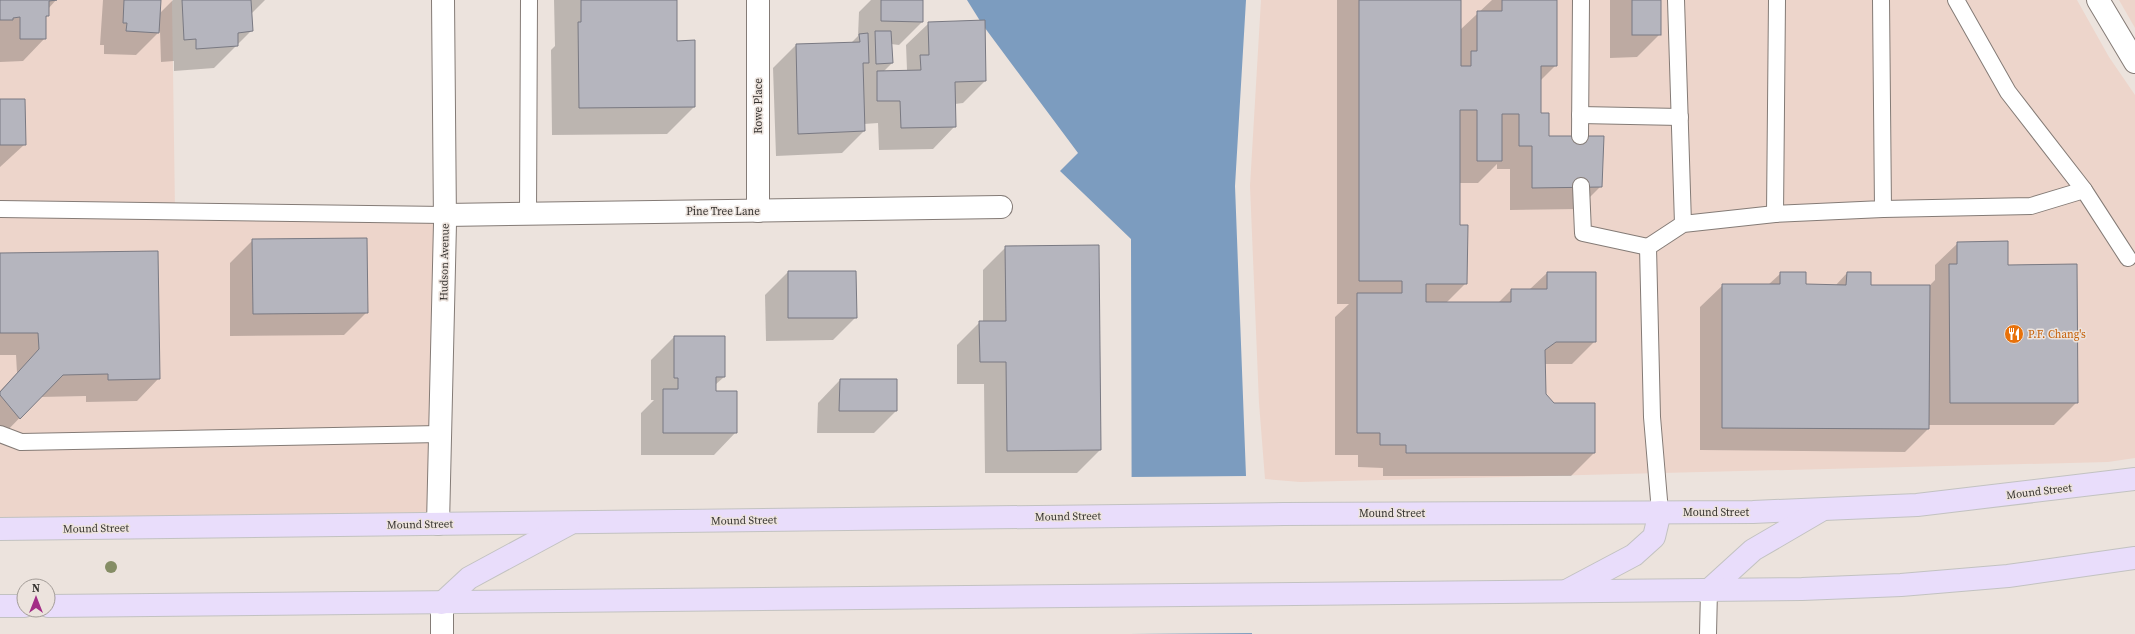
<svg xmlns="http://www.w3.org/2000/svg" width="2135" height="634" font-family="'Source Serif 4',serif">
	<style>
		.commercial { fill: #edd5cb }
		.water { fill: #7c9cbf }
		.pier { fill: #ece3dd }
		.shadow { fill: #0003 }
		.building { fill: #b5b5be; stroke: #797982 }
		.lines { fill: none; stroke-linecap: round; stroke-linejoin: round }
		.service-casing { stroke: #847b76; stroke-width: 18 }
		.minor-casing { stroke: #847b76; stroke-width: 24 }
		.tertiary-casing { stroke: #847b76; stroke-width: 24 }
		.primary-casing { stroke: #c2c2c1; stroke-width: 24 }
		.service { stroke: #fff; stroke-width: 16 }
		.minor { stroke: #fff; stroke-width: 22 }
		.tertiary { stroke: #fff; stroke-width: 22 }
		.primary { stroke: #e9ddfb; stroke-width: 22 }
		.tree { fill: #858d65 }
		.labels { text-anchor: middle; stroke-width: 3; stroke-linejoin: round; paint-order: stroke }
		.street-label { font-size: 11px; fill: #35322f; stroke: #ece3dd }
		.food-label { font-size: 11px; fill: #c56008; stroke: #ece3dd; text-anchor: start }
	</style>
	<rect width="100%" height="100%" fill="#ece3dd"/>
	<!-- commercial -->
	<g class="commercial">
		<polygon points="0,0 172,0 175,211 445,215 438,524 0,529"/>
		<polygon points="1261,0 2077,0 2109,57 2135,95 2135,458 2108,462 1300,482 1265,479 1259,403 1250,186"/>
		<polygon points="2119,0 2135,0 2135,28"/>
	</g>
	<!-- water -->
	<polygon class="water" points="967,0 1246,0 1235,186 1252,634 1132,634 1131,239 1060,171 1078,153 982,24"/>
	<!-- pier -->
	<polygon class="pier" points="1248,476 1254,633 1130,634 1130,477"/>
	<!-- shadow -->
	<g class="shadow">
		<polygon points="0,0 56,0 48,9 48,15 45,18 45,38 23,61 0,62"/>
		<polygon points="103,0 160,0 159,14 173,0 265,0 251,14 252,30 214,68 174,71 174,61 161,62 160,31 136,55 104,54 104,45 100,45"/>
		<polygon points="554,0 676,0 676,42 694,107 667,134 552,135 551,50 555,46"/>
		<polygon points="871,0 922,0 922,22 899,45 891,44 892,63 883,72 907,70 906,45 929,23 985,81 963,103 955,104 955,126 933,149 879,150 878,123 864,124 864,131 842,153 776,156 773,68 796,45 851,43 858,36 859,12"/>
		<polygon points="1337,0 1460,0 1460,30 1492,0 1556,0 1556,65 1540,81 1540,114 1548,137 1601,186 1578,209 1510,210 1510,169 1497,169 1497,164 1478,183 1459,183 1459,226 1466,283 1446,303 1498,303 1511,290 1529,290 1547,273 1595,273 1595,341 1572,364 1544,364 1545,394 1594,453 1571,476 1383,476 1383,468 1358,467 1358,455 1335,455 1335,317 1349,304 1337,304"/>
		<polygon points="1610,0 1660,0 1660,34 1637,57 1610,58"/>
		<polygon points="0,100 25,144 0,167"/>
		<polygon points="253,240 367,312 344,335 230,336 230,263"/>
		<polygon points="1958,243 2007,266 2077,402 2054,425 1928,425 1928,429 1905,452 1700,450 1700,307 1723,285 1768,285 1781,273 1805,285 1835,286 1847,273 1870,286 1929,286 1935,280 1935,265"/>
		<polygon points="1006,247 1100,450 1077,473 985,473 984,384 957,384 957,345 980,322 983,322 983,270"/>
		<polygon points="0,254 159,378 137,401 86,402 86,396 40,397 0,438 0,391 17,373 16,355 0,355"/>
		<polygon points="788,272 855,272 856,317 833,340 766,341 765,295"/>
		<polygon points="674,337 724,377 715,385 715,392 736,432 714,455 641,455 641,413 654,400 651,400 651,360"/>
		<polygon points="840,380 896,411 874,433 817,433 818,403"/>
	</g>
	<!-- building -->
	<g class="building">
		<polygon points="0,0 57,0 49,1 49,16 46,16 46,39 20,39 20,17 13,18 13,20 0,20"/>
		<polygon points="124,0 161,0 159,33 126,31 127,23 123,23"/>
		<polygon points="182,0 251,0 253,31 238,33 238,46 196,49 196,39 184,40"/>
		<polygon points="581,0 677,0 677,41 695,40 695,107 579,108 578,22 581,22"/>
		<polygon points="881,0 923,0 923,22 881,21"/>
		<polygon points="1359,0 1461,0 1461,66 1471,66 1471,51 1477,51 1477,11 1502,11 1502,0 1557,0 1557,66 1541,66 1541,113 1549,113 1549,136 1604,136 1602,187 1532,188 1532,146 1519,146 1519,114 1502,114 1502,161 1477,161 1477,110 1460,110 1460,225 1468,225 1467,284 1426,284 1426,302 1511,302 1511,289 1547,289 1547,272 1596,272 1596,342 1556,342 1545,350 1546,394 1554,403 1595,403 1595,453 1406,453 1406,445 1380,445 1380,433 1357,433 1357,293 1402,293 1402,281 1359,281"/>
		<rect x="1632" y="0" width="29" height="35"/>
		<polygon points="985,20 986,81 955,82 956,127 901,128 900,101 877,101 877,71 921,70 920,55 929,55 928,22"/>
		<polygon points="875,31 891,31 893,63 876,64"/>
		<polygon points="868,33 869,63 863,63 865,131 798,134 796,44 860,42 859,34"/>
		<polygon points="0,99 25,99 26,145 0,145"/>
		<polygon points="367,238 368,313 253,314 252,239"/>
		<polygon points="2008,241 2008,265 2077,264 2078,403 1950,403 1949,264 1957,264 1957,242"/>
		<polygon points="1099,245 1101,450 1007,451 1006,362 980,362 979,321 1006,321 1005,246"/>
		<polygon points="158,251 160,379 108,380 108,374 63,375 20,419 0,395 0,392 39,349 38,333 0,333 0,253"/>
		<polygon points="788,271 856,271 857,318 788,318"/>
		<polygon points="1780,272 1806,272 1806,284 1846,285 1847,272 1871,272 1871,285 1930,285 1929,429 1722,428 1722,284 1780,284"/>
		<polygon points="674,336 725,336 725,377 716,377 716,391 737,391 737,433 663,433 663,389 678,389 678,378 674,378"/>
		<polygon points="840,379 897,379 897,411 839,411"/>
	</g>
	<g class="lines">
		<!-- service casing -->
		<g class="service-casing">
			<g id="service">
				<polyline points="1676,0 1683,224"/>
				<polyline points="1956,0 2008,92 2084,190 2128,258"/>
				<polyline points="1580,115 1680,117"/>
				<polyline points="1580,136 1581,0"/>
				<polyline points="1581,186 1583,233 1648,247"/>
				<polyline points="0,209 445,215"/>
				<polyline points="1883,209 2031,206 2084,190"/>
				<polyline points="528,213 529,0"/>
				<polyline points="1775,214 1777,0"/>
				<polyline points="0,434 21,442 440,434"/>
				<polyline points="1660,512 1652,417 1648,247 1683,224 1775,214 1883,209 1881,0"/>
				<polyline points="1708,634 1709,590"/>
			</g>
		</g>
		<!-- minor casing -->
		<g class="minor-casing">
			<g id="minor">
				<polyline points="758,211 758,0"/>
				<polyline points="445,215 1001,207"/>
				<polyline points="438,524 445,223 443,0"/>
				<polyline points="442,603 442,634"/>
			</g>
		</g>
		<!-- tertiary casing -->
		<g class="tertiary-casing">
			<polyline id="tertiary" points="2098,0 2135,62"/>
		</g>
		<!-- primary casing -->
		<g class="primary-casing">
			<g id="primary">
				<polyline points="0,529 1284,514 1753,512 1917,505 2135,479"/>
				<polyline points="1568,590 1634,555 1654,537 1660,512"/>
				<polyline points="1709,590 1753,550 1820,511"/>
				<polyline points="442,603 469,578 569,524"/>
				<polyline points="0,606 24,606"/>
				<polyline points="48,606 1802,589 1901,585 2008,576 2135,558"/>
			</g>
		</g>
		<!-- service -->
		<use href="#service" class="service"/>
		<!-- minor -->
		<use href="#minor" class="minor"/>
		<!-- tertiary -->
		<use href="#tertiary" class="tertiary"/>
		<!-- primary -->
		<use href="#primary" class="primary"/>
	</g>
	<!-- trees -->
	<circle class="tree" cx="111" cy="567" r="6"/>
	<!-- icons -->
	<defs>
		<g id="restaurant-disc" transform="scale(1)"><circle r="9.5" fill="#e8710a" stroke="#ece3dd"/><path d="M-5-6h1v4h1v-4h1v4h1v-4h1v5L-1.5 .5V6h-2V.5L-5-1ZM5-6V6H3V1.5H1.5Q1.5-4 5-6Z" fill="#fff"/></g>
	</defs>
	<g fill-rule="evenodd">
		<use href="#restaurant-disc" x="2014" y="334"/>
	</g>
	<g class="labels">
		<!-- street labels -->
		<g class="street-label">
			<text transform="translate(758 106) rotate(-90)" y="4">Rowe Place</text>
			<text x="723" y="215">Pine Tree Lane</text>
			<text transform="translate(444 262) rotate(-89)" y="4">Hudson Avenue</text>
			<text transform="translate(2039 491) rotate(-7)" y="4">Mound Street</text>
			<text x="1716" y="516">Mound Street</text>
			<text x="1392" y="517">Mound Street</text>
			<text transform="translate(1068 516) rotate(-1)" y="4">Mound Street</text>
			<text transform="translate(744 520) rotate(-1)" y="4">Mound Street</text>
			<text transform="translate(420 524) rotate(-1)" y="4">Mound Street</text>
			<text transform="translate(96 528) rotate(-1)" y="4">Mound Street</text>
		</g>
		<!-- food labels -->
		<g class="food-label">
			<text x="2028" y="338">P.F. Chang's</text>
		</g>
	</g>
	<!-- north arrow -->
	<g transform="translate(36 598)"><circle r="19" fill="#ece3dd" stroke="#a39c97"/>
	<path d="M0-3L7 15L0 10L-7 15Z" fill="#a32d86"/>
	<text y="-6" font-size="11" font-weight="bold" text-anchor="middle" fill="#35322f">N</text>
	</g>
</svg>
